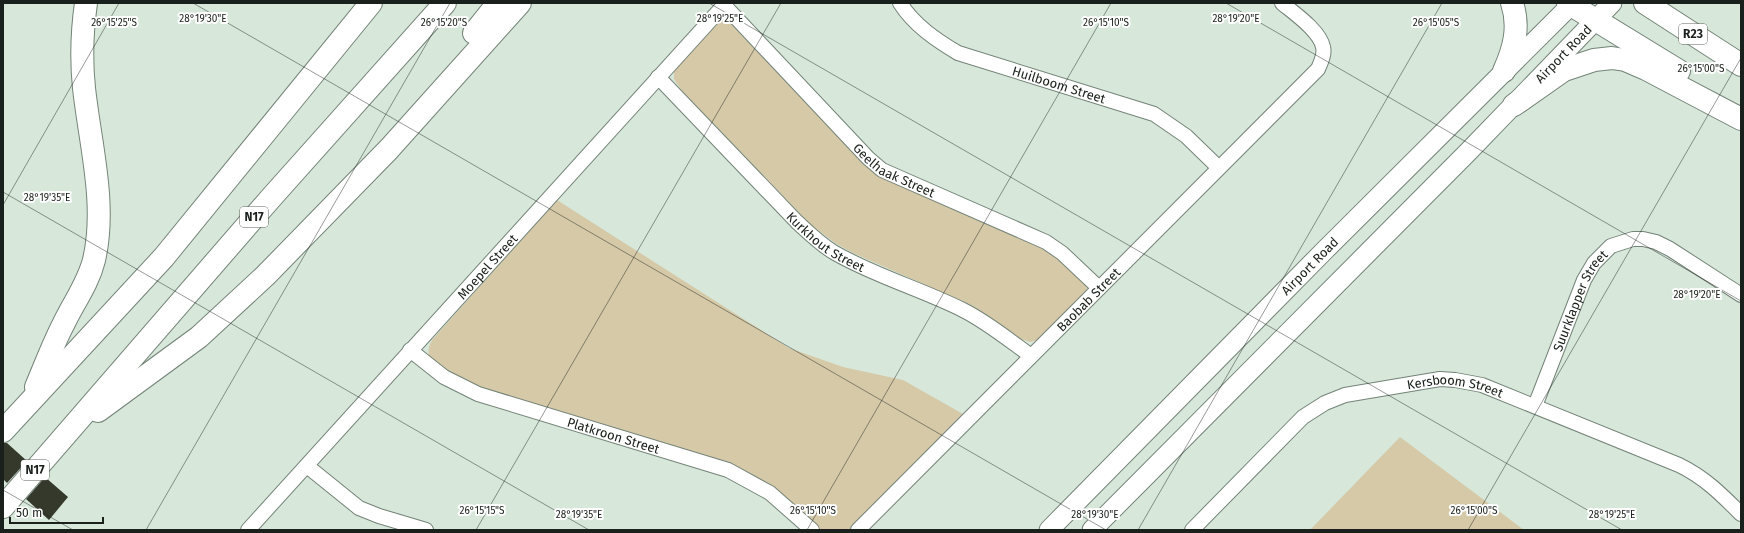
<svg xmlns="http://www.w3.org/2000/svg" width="1744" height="533" font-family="'Fira Sans',sans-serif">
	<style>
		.green { fill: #d5c9a7 }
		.building { fill: #35392b }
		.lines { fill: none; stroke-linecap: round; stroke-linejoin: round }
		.minor-casing { stroke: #738377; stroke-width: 16 }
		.secondary-casing { stroke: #738377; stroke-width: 21 }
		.primary-casing { stroke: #738377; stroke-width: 24 }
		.motorway-casing { stroke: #738377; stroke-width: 24 }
		.minor { stroke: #fff; stroke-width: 14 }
		.secondary { stroke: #fff; stroke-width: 19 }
		.primary { stroke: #fff; stroke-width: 22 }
		.motorway { stroke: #fff; stroke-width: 22 }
		.ticks { fill: none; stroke: #1a201b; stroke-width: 1; stroke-opacity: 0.45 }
		.labels { text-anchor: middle; stroke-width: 4; stroke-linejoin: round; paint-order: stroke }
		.shield { fill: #fff; stroke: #5f635f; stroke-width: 1 }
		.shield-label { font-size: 12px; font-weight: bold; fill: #1a201b }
		.street-label { font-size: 13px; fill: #1a201b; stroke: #fff }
		.ticks-label { font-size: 10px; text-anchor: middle; fill: #1a201b; stroke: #fff; stroke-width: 4; stroke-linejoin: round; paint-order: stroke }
	</style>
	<rect width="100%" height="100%" fill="#d7e8db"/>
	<!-- green -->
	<g class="green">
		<polygon points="724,18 731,19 866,163 1033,239 1086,281 1087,289 1083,296 1038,340 1030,342 1021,339 971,305 853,253 835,243 810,224 682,91 674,79 674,72 678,64 715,22"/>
		<path d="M557 200 789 348 843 367 903 380 963 414 850 530H819C791 502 773 485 738 467L479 389C466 383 437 370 430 358 427 352 429 345 432 340Z"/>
		<polygon points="1400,437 1524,530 1310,530"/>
	</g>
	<!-- building -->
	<g class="building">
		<polygon points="3,443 7,443 27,461 7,483 3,479"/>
		<polygon points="45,477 68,497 49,520 26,499"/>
	</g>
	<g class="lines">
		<!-- minor casing -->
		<g class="minor-casing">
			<g id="minor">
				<path id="s1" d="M900 3C914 25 936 40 958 53L1154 114 1186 136 1218 167"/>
				<path id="s2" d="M724 5 868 158 882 170 1046 242 1062 253 1099 288"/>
				<path id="s3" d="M658 77 797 222C809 233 821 245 835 253 875 276 921 289 963 310 987 322 1009 340 1031 356"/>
				<path id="s4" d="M410 350 444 377 478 394 728 470 770 493 812 530"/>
				<path id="s5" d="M1535 406 1584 280 1594 263 1611 246 1633 239H1643L1656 242 1670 249 1741 295"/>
				<polyline points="307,466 359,508 379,516 426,530"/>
				<path id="s6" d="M248 530 726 3"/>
				<path id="s7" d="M858 530 1318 69C1321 62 1325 54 1323 47 1320 31 1294 13 1282 3"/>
				<path id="s8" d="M1192 530 1303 417 1325 403 1345 395 1440 379 1455 380 1482 385 1679 465C1704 477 1721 494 1741 514"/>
			</g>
		</g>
		<!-- secondary casing -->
		<g class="secondary-casing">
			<g id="secondary">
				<path id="s9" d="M1049 530 1325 250 1573 3"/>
				<path id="s10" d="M1092 530 1468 152 1612 3"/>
			</g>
		</g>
		<!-- primary casing -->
		<g class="primary-casing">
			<g id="primary">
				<polyline points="1568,3 1679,71"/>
				<polyline points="1645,3 1741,65"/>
				<path d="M1504 71C1514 49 1520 27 1512 3"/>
				<polyline points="1514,105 1564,70 1594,60 1612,58 1625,60 1646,69 1741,119"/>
			</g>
		</g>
		<!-- motorway casing -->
		<g class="motorway-casing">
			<g id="motorway">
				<polyline points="474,33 498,3"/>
				<path d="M36 387C45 366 53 344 64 323 74 302 88 284 94 260 107 204 90 144 84 88 81 59 82 31 86 3"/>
				<polyline points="98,411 199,337 265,276 389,149 520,3"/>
				<polyline points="3,431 164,257 371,3"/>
				<polyline points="3,507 270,199 445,3"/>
			</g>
		</g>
		<!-- minor -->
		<use href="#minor" class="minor"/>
		<!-- secondary -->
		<use href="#secondary" class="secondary"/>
		<!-- primary -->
		<use href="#primary" class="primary"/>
		<!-- motorway -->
		<use href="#motorway" class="motorway"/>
	</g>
	<!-- ticks -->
	<path class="ticks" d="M193 3 1106 530M709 3 1622 530M1226 3 1741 301M3 192 589 530M3 205 119 3M3 490 73 530M146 530 450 3M476 530 781 3M807 530 1111 3M1138 530 1442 3M1468 530 1741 58"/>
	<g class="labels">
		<!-- shield labels -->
		<g class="shield">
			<rect x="1679" y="24" width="28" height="20" rx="3"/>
			<rect x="240" y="207" width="28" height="20" rx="3"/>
			<rect x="21" y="460" width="28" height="20" rx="3"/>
		</g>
		<g class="shield-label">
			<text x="1693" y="38">R23</text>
			<text x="254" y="221">N17</text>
			<text x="35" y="474">N17</text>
		</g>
		<!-- street labels -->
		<g class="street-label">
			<text dy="5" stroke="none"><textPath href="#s10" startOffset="670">Airport Road</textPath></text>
			<text dy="5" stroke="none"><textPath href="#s1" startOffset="183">Huilboom Street</textPath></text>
			<text dy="5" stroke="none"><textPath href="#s2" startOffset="239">Geelhaak Street</textPath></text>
			<text dy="5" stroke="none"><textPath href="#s3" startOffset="236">Kurkhout Street</textPath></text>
			<text dy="5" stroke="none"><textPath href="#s9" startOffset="371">Airport Road</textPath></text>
			<text dy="5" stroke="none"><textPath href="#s6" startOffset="356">Moepel Street</textPath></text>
			<text dy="5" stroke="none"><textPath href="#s7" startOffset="326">Baobab Street</textPath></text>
			<text dy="5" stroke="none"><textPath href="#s5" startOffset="115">Suurklapper Street</textPath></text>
			<text dy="5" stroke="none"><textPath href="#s8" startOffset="318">Kersboom Street</textPath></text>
			<text dy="5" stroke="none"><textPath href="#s4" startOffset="223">Platkroon Street</textPath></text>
		</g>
	</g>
	<g class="ticks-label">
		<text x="203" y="22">28°19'30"E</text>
		<text x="720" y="22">28°19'25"E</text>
		<text x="1236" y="22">28°19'20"E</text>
		<text x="1106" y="26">26°15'10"S</text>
		<text x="114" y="26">26°15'25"S</text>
		<text x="444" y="26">26°15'20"S</text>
		<text x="1436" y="26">26°15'05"S</text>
		<text x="1701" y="72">26°15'00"S</text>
		<text x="47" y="201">28°19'35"E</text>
		<text x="1697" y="298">28°19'20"E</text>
		<text x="482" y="514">26°15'15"S</text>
		<text x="813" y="514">26°15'10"S</text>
		<text x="1474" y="514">26°15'00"S</text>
		<text x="579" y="518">28°19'35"E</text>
		<text x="1095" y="518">28°19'30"E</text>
		<text x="1612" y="518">28°19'25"E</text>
	</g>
	<!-- border -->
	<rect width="1744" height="533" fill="none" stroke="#1a201b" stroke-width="8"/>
	<!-- scale -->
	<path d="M10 517v6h93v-6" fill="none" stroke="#1a201b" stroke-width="2"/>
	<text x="16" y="517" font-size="12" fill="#1a201b" stroke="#ffffff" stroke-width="3" paint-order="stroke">50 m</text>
</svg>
